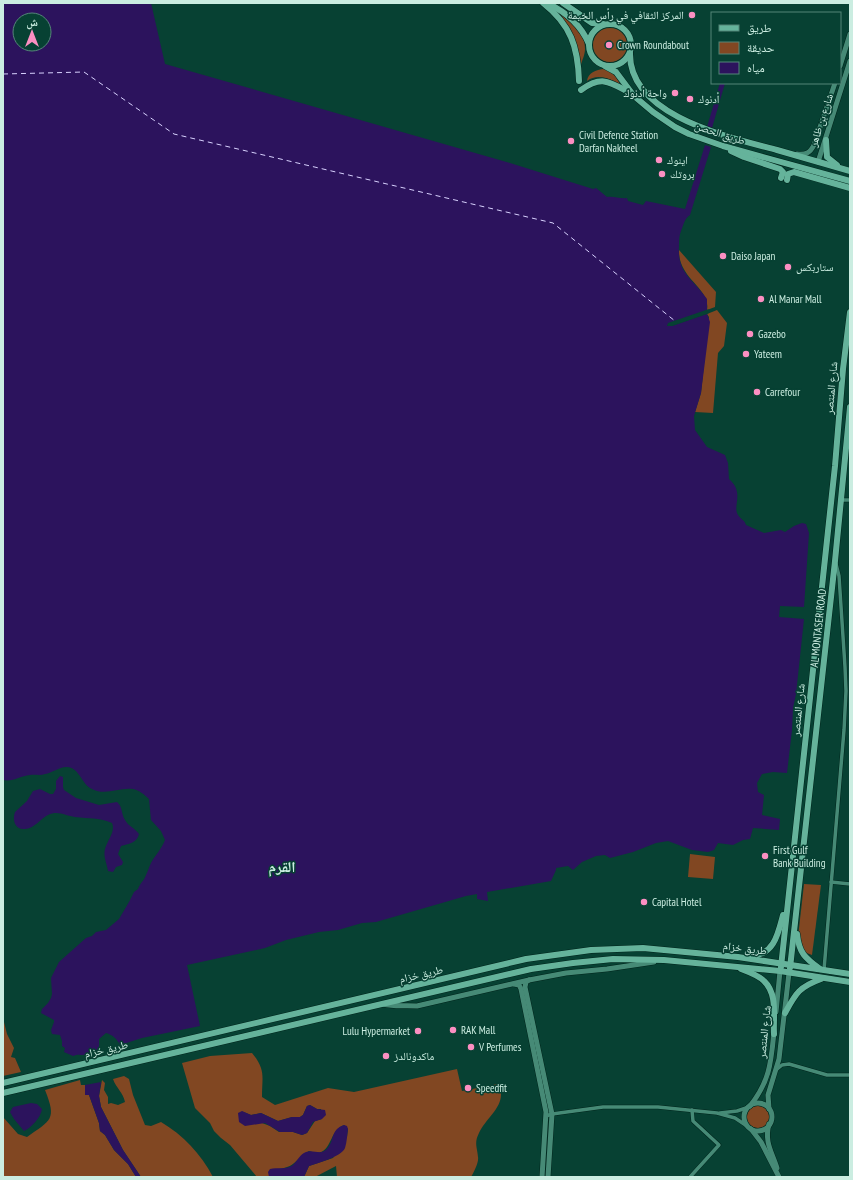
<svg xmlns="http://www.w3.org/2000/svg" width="853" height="1180" font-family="'PT Sans Narrow','Noto Naskh Arabic',sans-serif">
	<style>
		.green { fill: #814722; fill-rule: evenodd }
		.water { fill: #2c135d; fill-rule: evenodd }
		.pier { fill: #074133 }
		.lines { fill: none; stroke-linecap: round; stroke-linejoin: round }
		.ferry { stroke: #d8d2fe; stroke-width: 1; stroke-dasharray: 5 4; stroke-linecap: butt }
		.street-casing { stroke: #00251c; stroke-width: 4.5 }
		.secondary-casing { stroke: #00251c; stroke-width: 6 }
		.primary-casing { stroke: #00251c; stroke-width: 7 }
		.street { stroke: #468a76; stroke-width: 3.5 }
		.secondary { stroke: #468a76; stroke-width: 5 }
		.primary { stroke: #65b39b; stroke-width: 6 }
		.poi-dot { fill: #fc8fc2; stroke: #074133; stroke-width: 1.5 }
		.labels { text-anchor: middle; stroke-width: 3; stroke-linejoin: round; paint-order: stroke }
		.poi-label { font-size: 11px; fill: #cbede1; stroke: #074133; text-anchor: start }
		.street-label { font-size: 11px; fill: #cbede1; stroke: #074133 }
		.district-label { font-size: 15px; font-weight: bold; fill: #cbede1; stroke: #074133 }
	</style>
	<rect width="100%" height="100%" fill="#074133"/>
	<!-- green -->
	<g class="green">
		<path d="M557 12C569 20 586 33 585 49 585 55 582 60 581 65H580C579 44 571 28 557 12Z"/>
		<circle cx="610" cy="45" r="17"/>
		<path d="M603 69C612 72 616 76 620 84 609 79 598 73 587 81 588 73 595 70 603 69Z"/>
		<path d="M679 250 716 292 715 307 707 310C711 288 678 279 679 250Z"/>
		<polygon points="717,310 727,323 724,346 718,353 713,413 695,412 701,393 709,317 707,314"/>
		<polygon points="690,854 715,857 713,879 688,877"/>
		<polygon points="804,884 821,885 812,955 804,952 798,937"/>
		<polygon points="3,1018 7,1034 14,1048 11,1057 15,1058 21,1072 3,1076"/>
		<path d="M252 1053C266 1070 262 1076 262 1097L275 1105 328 1088 354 1092 457 1069 462 1091 498 1084C509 1104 487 1116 479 1133 474 1143 477 1146 478 1157 479 1162 474 1172 471 1177H337L336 1166 315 1177H304L309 1166 333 1158 347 1137 348 1129 344 1125C327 1131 333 1160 309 1151 293 1161 295 1169 273 1169L269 1177H257L230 1145 221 1138 214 1131 210 1123 195 1108 182 1063 210 1056ZM310 1105 317 1109H321L322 1119 315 1121 307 1133 302 1135 293 1132H279L270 1126 262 1123 241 1111 251 1115 261 1113 278 1121 292 1117H300L303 1115 307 1106Z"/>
		<path d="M124 1076 129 1079 133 1095 145 1125 151 1126 161 1122C183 1135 201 1154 213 1177H141L123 1150 101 1107 99 1096 102 1080 105 1083 104 1090 108 1097V1104L111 1103 118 1105 125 1102C123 1092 116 1088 113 1079Z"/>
		<path d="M80 1080 81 1085H85V1095H89L99 1123 100 1131 105 1135 114 1150 128 1164 136 1177H3V1117L18 1134 27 1137C51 1120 57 1120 45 1090Z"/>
		<circle cx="758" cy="1117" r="11"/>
	</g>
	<!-- water -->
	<g class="water">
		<path d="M3 3H151L165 64 510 163 593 189 596 188 607 197C614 196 620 199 627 198L628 201 643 205 646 201 685 209 705 145 711 147 690 215C684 219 684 224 681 231 679 236 679 240 679 246 677 273 693 279 707 299V310L667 325 672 326 707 314 710 322 701 393 694 416 695 430 707 447 725 455 728 463 729 479C745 493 732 506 738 515 741 520 744 519 746 525L764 533 781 530 785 532 794 526 802 523 806 524 809 533 804 607 780 606 779 617 804 619 796 694 793 708 792 730 787 773 773 772 762 774 757 783 758 792 764 795 762 815 780 819 779 830 753 828 750 839 743 840 733 845 718 843 714 850 708 852 692 850 668 841 656 843 633 852 610 858 605 855 596 856 582 862 573 870 568 866 556 868V870L551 881 487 892 488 901 477 899V894L466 896 376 922 362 923 338 930 319 932 286 940 265 948 187 965 200 1026 142 1038 120 1045C117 1039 113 1035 106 1033L99 1039V1049C94 1051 89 1054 83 1055 79 1055 78 1054 73 1056L64 1052 65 1048 62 1046V1041L60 1035 52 1034 51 1030 54 1022V1020L41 1013 42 1009 48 1003 51 998 52 994 51 978 59 962 86 938 92 936 96 932 106 930 119 919 129 902 134 892 138 889C140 883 144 881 146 875 148 871 149 867 151 863 156 854 161 850 165 840L161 831 151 820 149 799C145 795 139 790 133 789 118 787 105 797 90 788 81 782 78 766 66 767 59 767 52 773 45 774 40 776 35 774 30 775 20 776 13 782 3 780ZM20 20H44V44H20Z"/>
		<polygon points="720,83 725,83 712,128 707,127"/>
		<path d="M60 776 63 777V787L64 790 76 798 99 805 117 802C123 807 121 814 125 820 128 826 135 828 139 834 137 843 128 844 121 846L118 854 123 862 122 865 116 867 113 872 108 871C107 864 103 856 105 849 107 841 116 831 112 823 97 817 90 819 75 817 66 816 58 810 48 815 41 818 34 829 25 829 15 830 12 820 15 812L27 801 33 791 40 789 50 794H53L56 789V781Z"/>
		<polygon points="101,1082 99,1096 101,1107 123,1150 141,1177 136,1177 128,1164 114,1150 105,1135 100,1131 99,1123 89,1095 85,1095 85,1085"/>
		<path d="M31 1103 37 1104 42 1109C41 1117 31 1128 24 1131L14 1119 10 1112 13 1107Z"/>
		<polygon points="310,1105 317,1109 325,1110 326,1115 322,1119 313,1122 307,1133 302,1135 293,1132 280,1132 265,1123 245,1126 239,1122 238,1113 242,1111 251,1115 261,1113 278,1121 292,1117 300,1117 303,1115 307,1106"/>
		<path d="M344 1125 347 1126 348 1129C347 1135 347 1142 345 1148 341 1157 318 1163 309 1166L304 1177H269L268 1172 270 1169C277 1167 287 1170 293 1165 298 1160 300 1154 306 1152 314 1149 320 1156 327 1149 335 1140 330 1130 344 1125Z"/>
	</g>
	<!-- pier -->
	<polygon class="pier" points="709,309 707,312 709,313 672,326 667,326 668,323"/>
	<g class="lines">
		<!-- ferry -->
		<polyline class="ferry" points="3,74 84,72 174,134 553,223 675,321"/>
		<!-- street casing -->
		<g class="street-casing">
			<g id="street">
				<polyline points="841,500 850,500"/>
				<polyline points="831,882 850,884"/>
				<polyline points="824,970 844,730 846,691 845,667 839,576 836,564"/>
				<polyline points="776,1070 782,1065 789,1064 827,1075 850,1075"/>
				<polyline points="720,1113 737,1111 749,1107"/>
				<polyline points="546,1116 552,1114 603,1107 658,1107 717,1113 735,1118 747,1126"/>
				<polyline points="690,1177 719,1145 693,1121 692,1110"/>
			</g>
		</g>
		<!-- secondary casing -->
		<g class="secondary-casing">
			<g id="secondary">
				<polyline points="840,66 850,34"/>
				<path d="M797 154C806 155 810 153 814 145L835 83"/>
				<polyline points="818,162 850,61"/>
				<polyline points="529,980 526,982 525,987 552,1114 548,1177"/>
				<polyline points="514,984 519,985 521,989 546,1112 542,1177"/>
				<path d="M383 1004C395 1007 405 1005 417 1006L529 980 566 973 607 969 654 962"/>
				<polyline points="776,1012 780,971"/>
				<circle cx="758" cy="1117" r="14"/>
				<path d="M750 1106C770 1081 771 1062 774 1032"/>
				<polyline points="769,1109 768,1095 779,1059 789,973"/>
				<path d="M769 1124C764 1142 772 1152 777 1168"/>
				<polyline points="751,1129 761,1142 779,1177"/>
			</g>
		</g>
		<!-- primary casing -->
		<g class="primary-casing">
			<g id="primary">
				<path d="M543 3C571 25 578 47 579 81"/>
				<path d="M547 3C566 12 581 25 589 44"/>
				<polyline points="563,3 592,23 603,24"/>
				<circle cx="610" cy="45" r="21"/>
				<path d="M630 53C629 116 729 137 777 150 801 157 825 164 850 171"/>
				<polyline points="605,66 616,72 634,96 653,112 675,127 689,134 723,146 850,181"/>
				<path d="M581 90C603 74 611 83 632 94"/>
				<polyline points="826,140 827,157 837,165"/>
				<polyline points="731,151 744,157 780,169 783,172 781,178"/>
				<polyline points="787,180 788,174 794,172 850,188"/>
				<path d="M797 934C799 953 805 958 820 969"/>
				<path d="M751 956C774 955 778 934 783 915"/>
				<polyline points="781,967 835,466 843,369 850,312"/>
				<polyline points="790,968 835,561 850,407"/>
				<path d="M741 969C749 972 758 975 764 981 778 994 773 1017 774 1034"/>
				<path d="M785 1013C796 993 799 987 821 979"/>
				<polyline points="3,1083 526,959 591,950 643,948 738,957 850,974"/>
				<polyline points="3,1093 531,969 573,963 613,959 664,960 780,971 850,982"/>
			</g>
		</g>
		<!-- street -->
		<use href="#street" class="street"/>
		<!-- secondary -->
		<use href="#secondary" class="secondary"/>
		<!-- primary -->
		<use href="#primary" class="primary"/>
	</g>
	<!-- markers -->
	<g class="poi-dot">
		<circle cx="692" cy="15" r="4"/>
		<circle cx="609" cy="45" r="4"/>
		<circle cx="675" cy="93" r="4"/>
		<circle cx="690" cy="99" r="4"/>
		<circle cx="571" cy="141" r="4"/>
		<circle cx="659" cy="160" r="4"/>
		<circle cx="662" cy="174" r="4"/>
		<circle cx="723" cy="256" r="4"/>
		<circle cx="788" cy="267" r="4"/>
		<circle cx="761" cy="299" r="4"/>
		<circle cx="750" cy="334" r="4"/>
		<circle cx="746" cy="354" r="4"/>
		<circle cx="757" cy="392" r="4"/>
		<circle cx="765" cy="856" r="4"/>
		<circle cx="644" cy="902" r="4"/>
		<circle cx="453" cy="1030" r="4"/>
		<circle cx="418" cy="1031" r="4"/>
		<circle cx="471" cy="1047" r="4"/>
		<circle cx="386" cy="1056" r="4"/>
		<circle cx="468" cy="1088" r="4"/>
	</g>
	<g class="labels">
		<!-- poi labels -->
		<g class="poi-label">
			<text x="684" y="19" text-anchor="end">المركز الثقافي في رأس الخيمة</text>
			<text x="617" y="49">Crown Roundabout</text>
			<text x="667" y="97" text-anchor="end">واحة أدنوك</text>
			<text x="698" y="103">أدنوك</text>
			<text x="579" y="139">Civil Defence Station<tspan x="579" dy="13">Darfan Nakheel</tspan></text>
			<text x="667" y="164">اينوك</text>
			<text x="670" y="178">بروتك</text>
			<text x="731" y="260">Daiso Japan</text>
			<text x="796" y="271">ستاربكس</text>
			<text x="769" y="303">Al Manar Mall</text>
			<text x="758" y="338">Gazebo</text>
			<text x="754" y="358">Yateem</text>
			<text x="765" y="396">Carrefour</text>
			<text x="773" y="854">First Gulf<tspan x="773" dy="13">Bank Building</tspan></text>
			<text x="652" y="906">Capital Hotel</text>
			<text x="461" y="1034">RAK Mall</text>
			<text x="410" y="1035" text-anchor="end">Lulu Hypermarket</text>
			<text x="479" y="1051">V Perfumes</text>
			<text x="394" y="1060">ماكدونالدز</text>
			<text x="476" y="1092">Speedfit</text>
		</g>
		<!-- street labels -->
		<g class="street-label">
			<text transform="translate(821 120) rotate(-72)" y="4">شارع بن ظاهر</text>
			<text transform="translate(720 133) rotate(18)" y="4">طريق الحصن</text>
			<text transform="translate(831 388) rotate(-85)" y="4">شارع المنتصر</text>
			<text transform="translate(818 628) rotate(-84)" y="4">AL MONTASER ROAD</text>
			<text transform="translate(798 710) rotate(-84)" y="4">شارع المنتصر</text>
			<text transform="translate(745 948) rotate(7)" y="4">طريق خزام</text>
			<text transform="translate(421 974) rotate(-13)" y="4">طريق خزام</text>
			<text transform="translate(764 1032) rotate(-84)" y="4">شارع المنتصر</text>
			<text transform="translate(106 1049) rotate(-13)" y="4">طريق خزام</text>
		</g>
		<!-- district labels -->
		<g class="district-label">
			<text x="282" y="872">القرم</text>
		</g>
	</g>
	<!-- border -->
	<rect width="853" height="1180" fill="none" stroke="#cbede1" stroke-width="8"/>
	<!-- legend -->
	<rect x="711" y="12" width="130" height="72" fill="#074133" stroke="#558679"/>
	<rect x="719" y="25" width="20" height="6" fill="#65b39b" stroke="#558679"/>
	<text x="747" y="32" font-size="12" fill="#cbede1">طريق</text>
	<rect x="719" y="42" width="20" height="12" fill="#814722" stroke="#558679"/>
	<text x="747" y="52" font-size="12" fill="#cbede1">حديقة</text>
	<rect x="719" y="62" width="20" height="12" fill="#2c135d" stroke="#558679"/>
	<text x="747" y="72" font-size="12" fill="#cbede1">مياه</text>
	<!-- north arrow -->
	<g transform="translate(32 32)"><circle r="19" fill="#074133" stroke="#558679"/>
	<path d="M0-3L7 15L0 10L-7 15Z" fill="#fc8fc2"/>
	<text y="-6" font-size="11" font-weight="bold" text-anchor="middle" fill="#cbede1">ش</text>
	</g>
</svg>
